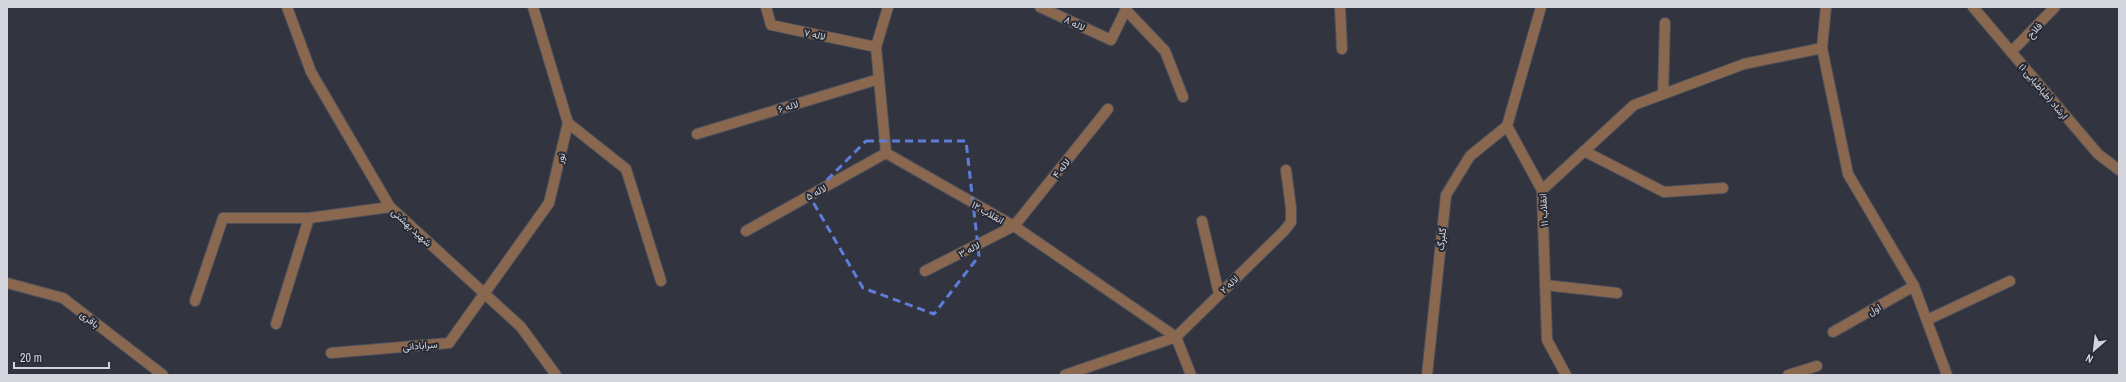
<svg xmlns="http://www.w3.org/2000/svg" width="2126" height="382" font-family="'Archivo Narrow',Vazirmatn,sans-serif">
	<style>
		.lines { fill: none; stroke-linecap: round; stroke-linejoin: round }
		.minor-casing { stroke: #4f515b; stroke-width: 12 }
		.minor { stroke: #89684f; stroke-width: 10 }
		.marked { fill: none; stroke: #5d7dd9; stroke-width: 3; stroke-dasharray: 8 5; stroke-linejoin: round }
		.labels { text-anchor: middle; stroke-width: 4; stroke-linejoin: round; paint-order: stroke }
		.street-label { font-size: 10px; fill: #d4d5dc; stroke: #282a35 }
	</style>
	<rect width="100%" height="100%" fill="#32343f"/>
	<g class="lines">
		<!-- minor casing -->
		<g class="minor-casing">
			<g id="minor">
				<polyline points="287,7 311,72 390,207 521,327 556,375"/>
				<polyline points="766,7 771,25 876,47"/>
				<polyline points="888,7 876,47 886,153 1014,226 1176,337 1191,375"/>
				<polyline points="1040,7 1111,40 1127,7"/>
				<polyline points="1340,7 1342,49"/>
				<polyline points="1541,7 1507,126 1542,190 1547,340 1566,375"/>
				<polyline points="1826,7 1822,48 1848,174 1914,286 1947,375"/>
				<polyline points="1973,7 2098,154 2119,170"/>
				<polyline points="1126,10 1165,51 1183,97"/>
				<polyline points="2011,52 2055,7"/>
				<polyline points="1663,94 1665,23"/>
				<polyline points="568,123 626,169 661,281"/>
				<polyline points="697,134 879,79"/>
				<polyline points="1584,151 1664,192 1723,188"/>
				<polyline points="1542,190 1634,105 1744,64 1822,48"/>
				<polyline points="1202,221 1219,294"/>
				<polyline points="746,231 886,153"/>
				<polyline points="925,271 1014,226 1108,109"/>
				<polyline points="7,283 63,298 163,375"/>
				<polyline points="1545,285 1617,293"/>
				<polyline points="195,301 223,218 309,218 390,207"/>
				<polyline points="1927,320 2010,281"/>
				<polyline points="276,324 309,218"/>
				<polyline points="1833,332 1914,286"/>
				<polyline points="331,353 449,343 549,203 568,123 533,7"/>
				<polyline points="1065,375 1176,337 1284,231 1291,222 1291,208 1286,170"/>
				<polyline points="1427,375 1446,195 1470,156 1507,126"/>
				<polyline points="1788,375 1817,366"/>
			</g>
		</g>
		<!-- minor -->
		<use href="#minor" class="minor"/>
	</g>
	<!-- marked area -->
	<path class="marked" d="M866 141H966L979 256 934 314 863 288 810 197Z"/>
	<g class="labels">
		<!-- street labels -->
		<g class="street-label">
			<text transform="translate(1075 23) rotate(25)" y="4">لاله ۸</text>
			<text transform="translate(2034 30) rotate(-47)" y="4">فلاح</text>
			<text transform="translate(815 34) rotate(12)" y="4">لاله ۷</text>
			<text transform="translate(2044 91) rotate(50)" y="4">ارشاد (طباطبایی ۱)</text>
			<text transform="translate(788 106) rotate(-17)" y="4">لاله ۶</text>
			<text transform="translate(560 158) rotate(-77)" y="4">نور</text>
			<text transform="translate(1061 168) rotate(-51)" y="4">لاله ۴</text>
			<text transform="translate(816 192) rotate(-29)" y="4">لاله ۵</text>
			<text transform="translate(1543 210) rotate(-93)" y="4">انقلاب ۱۱</text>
			<text transform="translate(988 212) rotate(30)" y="4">انقلاب ۱۲</text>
			<text transform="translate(412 227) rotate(43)" y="4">شهید بهشتی</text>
			<text transform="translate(1441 239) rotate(-84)" y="4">گلبرگ</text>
			<text transform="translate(969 249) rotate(-27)" y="4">لاله ۳</text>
			<text transform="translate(1229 284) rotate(-44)" y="4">لاله ۲</text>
			<text transform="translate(1874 309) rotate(-30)" y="4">اول</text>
			<text transform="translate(90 319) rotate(38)" y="4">باقری</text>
			<text transform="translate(420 345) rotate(-5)" y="4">سرابادانی</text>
		</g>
	</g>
	<!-- border -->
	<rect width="2126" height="382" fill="none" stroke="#d4d5dc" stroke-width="16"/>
	<!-- north arrow -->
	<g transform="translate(2094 350) rotate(208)" stroke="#282a35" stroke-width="3" paint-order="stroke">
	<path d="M0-3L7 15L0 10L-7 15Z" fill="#d4d5dc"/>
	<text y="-6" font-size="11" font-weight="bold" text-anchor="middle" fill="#d4d5dc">N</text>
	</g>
	<!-- scale -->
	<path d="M14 362v6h95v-6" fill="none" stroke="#d4d5dc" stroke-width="2"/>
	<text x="20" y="362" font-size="12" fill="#d4d5dc" stroke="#282a35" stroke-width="3" paint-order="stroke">20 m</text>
</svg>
